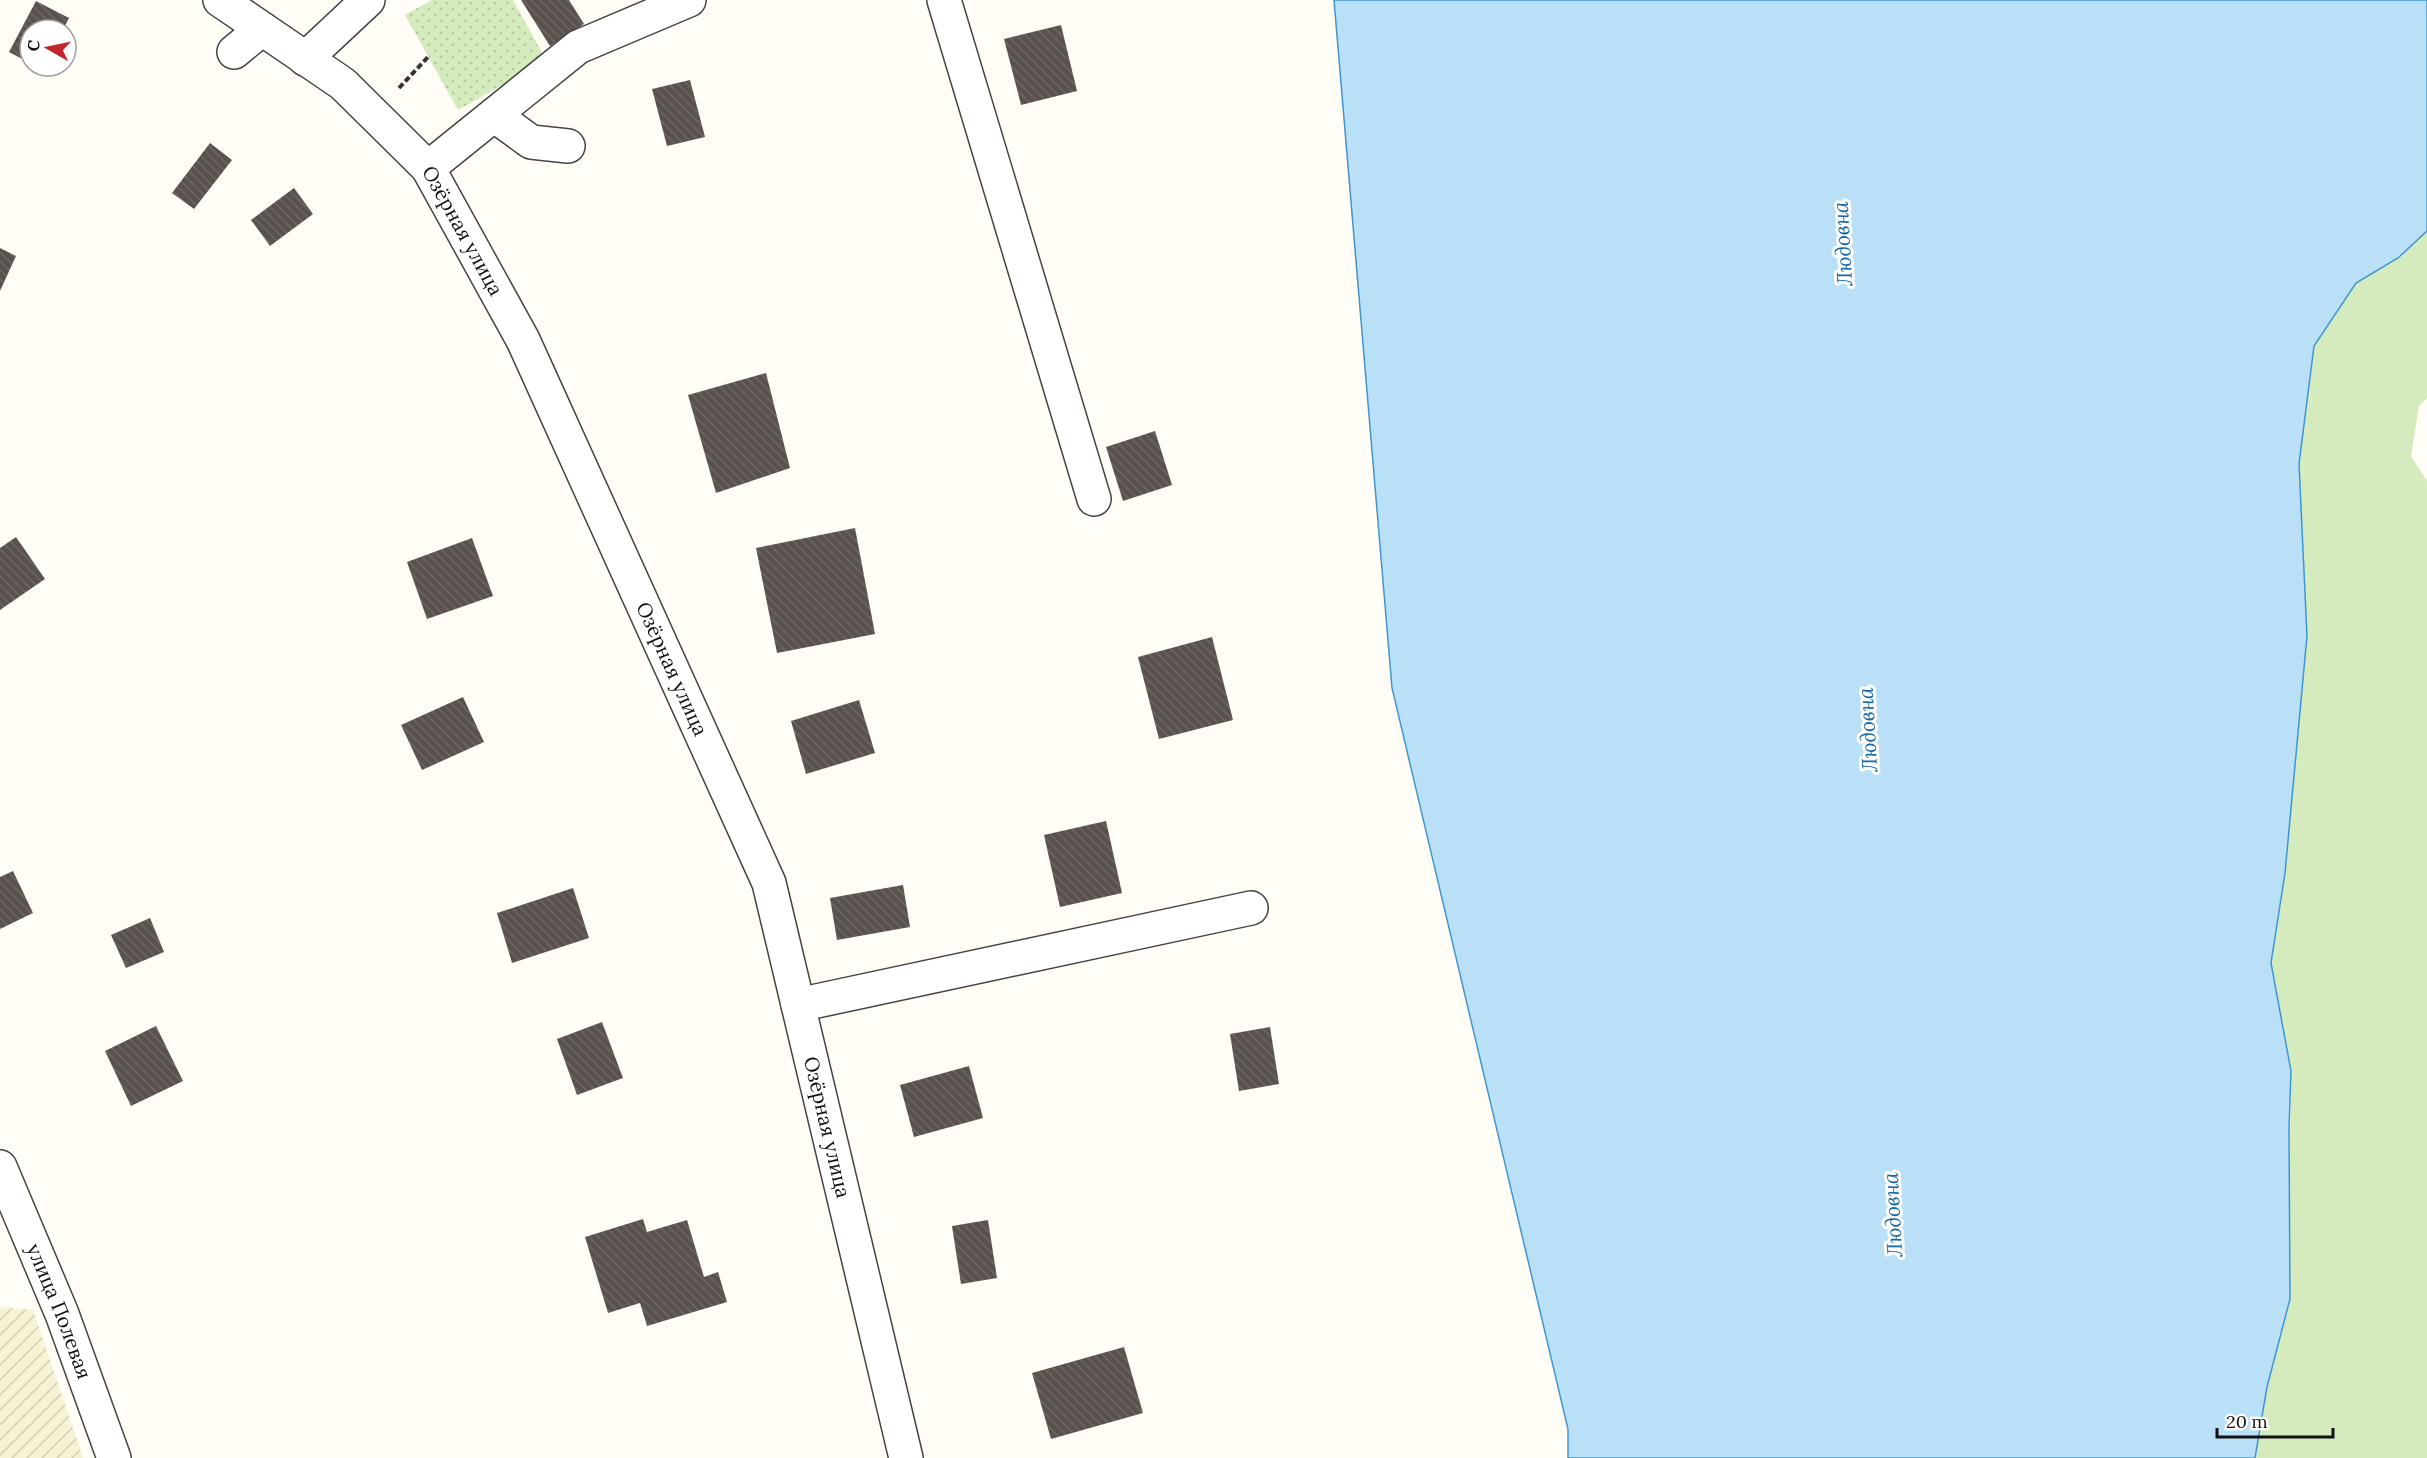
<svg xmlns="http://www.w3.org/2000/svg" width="2427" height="1458" font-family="Lora,serif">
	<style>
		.farmland { fill: url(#farmland-furrows) }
		.grass { fill: #d5ebbd }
		.park { fill: url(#park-dots) }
		.water { fill: #b9e0f7; stroke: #3f96cf; stroke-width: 1.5 }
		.building { fill: url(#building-back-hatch) }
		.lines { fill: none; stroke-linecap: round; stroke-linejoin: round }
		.minor-casing { stroke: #444; stroke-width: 36 }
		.path { stroke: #333; stroke-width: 4; stroke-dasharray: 6 3; stroke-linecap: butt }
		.minor { stroke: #fff; stroke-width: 33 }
		.labels { text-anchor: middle; stroke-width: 6; stroke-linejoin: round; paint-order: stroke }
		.street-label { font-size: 20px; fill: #111; stroke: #fff }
		.water-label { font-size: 21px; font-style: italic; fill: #1768a6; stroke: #fff }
	</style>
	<defs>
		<pattern id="farmland-furrows" width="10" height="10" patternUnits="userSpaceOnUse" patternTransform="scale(1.5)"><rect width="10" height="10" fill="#f6f3d4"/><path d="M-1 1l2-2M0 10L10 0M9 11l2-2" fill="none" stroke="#d2cfb5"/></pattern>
		<pattern id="park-dots" width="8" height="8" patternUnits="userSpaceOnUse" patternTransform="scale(1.5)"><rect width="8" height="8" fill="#d5ebbd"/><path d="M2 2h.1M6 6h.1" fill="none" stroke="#b6c8a1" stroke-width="1.8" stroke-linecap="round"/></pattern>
		<pattern id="building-back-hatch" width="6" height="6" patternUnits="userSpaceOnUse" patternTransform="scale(1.5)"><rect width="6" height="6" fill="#5a524d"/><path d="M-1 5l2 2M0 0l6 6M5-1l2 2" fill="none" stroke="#6d6662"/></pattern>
	</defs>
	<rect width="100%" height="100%" fill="#fffdf5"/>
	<!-- farmland -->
	<polygon class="farmland" points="0,1307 33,1310 83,1458 0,1458"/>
	<!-- grass -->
	<polygon class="grass" points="2427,231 2427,398 2419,406 2411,456 2427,481 2427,1458 2255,1458 2267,1387 2289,1207 2291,1071 2271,963 2285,873 2307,636 2299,464 2314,346 2356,283 2398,258"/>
	<!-- park -->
	<polygon class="park" points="432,0 513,0 546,60 458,110 405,15"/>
	<!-- water -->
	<polygon class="water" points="1334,0 2427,0 2427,231 2398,258 2356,283 2314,346 2299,464 2307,636 2285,873 2271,963 2291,1071 2289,1128 2290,1299 2267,1387 2255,1458 1568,1458 1568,1429 1392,688"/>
	<!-- building -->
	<g class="building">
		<polygon points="521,0 569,0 584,24 550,46"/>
		<polygon points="36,1 69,18 63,30 30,30 30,63 9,52"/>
		<polygon points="1061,25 1077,91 1021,105 1004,39"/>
		<polygon points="690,80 705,137 667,146 652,89"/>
		<polygon points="210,143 232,160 194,209 172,193"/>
		<polygon points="294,188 313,214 270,246 251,220"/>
		<polygon points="0,248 16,256 0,291"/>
		<polygon points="766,373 790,468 716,493 688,395"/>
		<polygon points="1155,431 1172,485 1123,501 1106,447"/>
		<polygon points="855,528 875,634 777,653 756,548"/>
		<polygon points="16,537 45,579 0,610 0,548"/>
		<polygon points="472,538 493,596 427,619 407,562"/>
		<polygon points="1212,637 1233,720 1159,739 1138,657"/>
		<polygon points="463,697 484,742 422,770 401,725"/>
		<polygon points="859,700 875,753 806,774 791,721"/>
		<polygon points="1106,821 1122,893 1060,907 1044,835"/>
		<polygon points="13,871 33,913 0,929 0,877"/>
		<polygon points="903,885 910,927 837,940 830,898"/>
		<polygon points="573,888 589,938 512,963 497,913"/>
		<polygon points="150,918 164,952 126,968 111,935"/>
		<polygon points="602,1022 623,1078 577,1095 557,1039"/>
		<polygon points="156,1026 183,1081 131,1106 105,1051"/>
		<polygon points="1270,1027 1279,1084 1239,1091 1230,1034"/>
		<polygon points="969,1066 983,1118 914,1137 900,1085"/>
		<polygon points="643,1219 647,1232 687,1220 704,1277 718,1272 727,1302 647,1326 640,1303 608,1313 585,1237"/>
		<polygon points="988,1220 997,1278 961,1284 952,1226"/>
		<polygon points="1124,1347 1143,1413 1051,1439 1032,1373"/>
	</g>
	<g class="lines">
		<!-- minor casing -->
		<g class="minor-casing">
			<g id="minor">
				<path id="s1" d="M220 0 343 84 428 168 523 340 769 883 906 1458"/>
				<polyline points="944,0 1094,499"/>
				<polyline points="234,52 262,29"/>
				<polyline points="305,59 368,0"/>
				<polyline points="494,115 531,142 568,146"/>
				<polyline points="428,168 578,47 689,0"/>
				<polyline points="798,1005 1251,908"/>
				<path id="s2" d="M0 1167 62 1314 114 1458"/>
			</g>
		</g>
		<!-- path -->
		<polyline class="path" points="399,88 428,57"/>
		<!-- minor -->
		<use href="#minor" class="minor"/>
	</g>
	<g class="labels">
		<!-- street labels -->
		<g class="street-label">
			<text dy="7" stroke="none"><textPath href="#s1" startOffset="340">Озёрная улица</textPath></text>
			<text dy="7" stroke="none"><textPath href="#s1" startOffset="826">Озёрная улица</textPath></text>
			<text dy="7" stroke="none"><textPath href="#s1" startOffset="1312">Озёрная улица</textPath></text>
			<text dy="7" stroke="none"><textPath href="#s2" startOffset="156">улица Полевая</textPath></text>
		</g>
		<!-- water labels -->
		<g class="water-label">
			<text transform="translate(1843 244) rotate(-93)" y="7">Людовна</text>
			<text transform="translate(1868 730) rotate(-93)" y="7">Людовна</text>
			<text transform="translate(1893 1215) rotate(-93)" y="7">Людовна</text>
		</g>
	</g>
	<!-- north arrow -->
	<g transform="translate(48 48) rotate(279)"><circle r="28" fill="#ffffff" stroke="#a0a0a0" stroke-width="1.5"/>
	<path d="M0-4.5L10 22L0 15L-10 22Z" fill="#c4262e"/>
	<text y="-9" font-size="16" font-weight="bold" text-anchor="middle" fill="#111111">С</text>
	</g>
	<!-- scale -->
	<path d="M2217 1428v9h116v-9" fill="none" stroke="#111111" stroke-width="3"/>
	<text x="2226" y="1428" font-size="18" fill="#111111" stroke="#ffffff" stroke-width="4.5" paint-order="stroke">20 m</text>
</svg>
